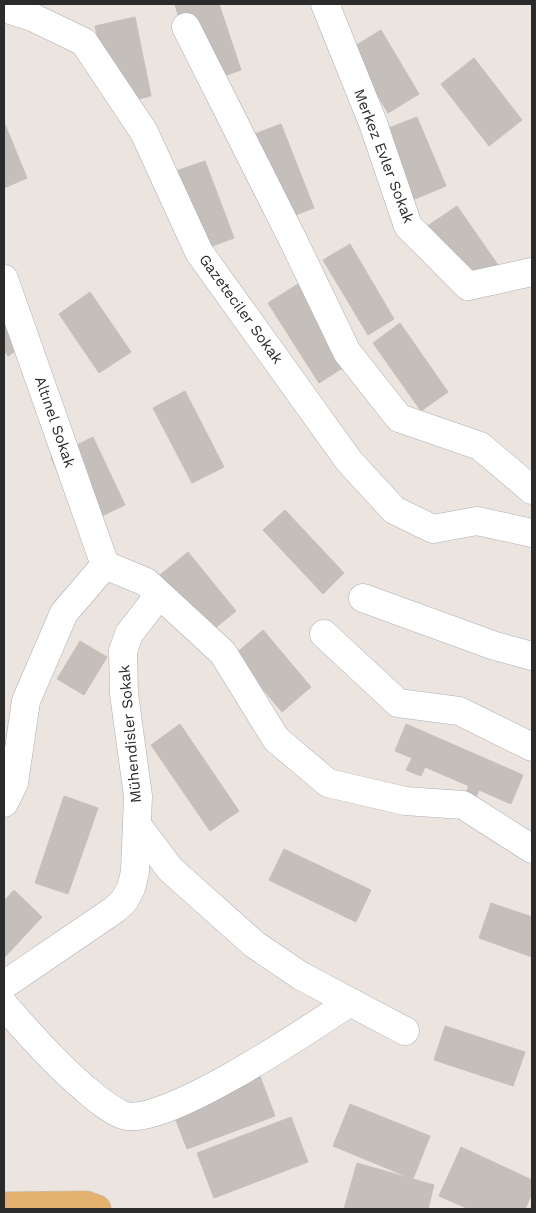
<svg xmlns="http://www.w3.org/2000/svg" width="536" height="1213" font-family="'Work Sans',sans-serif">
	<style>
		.building { fill: #c4bfba; stroke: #c7bfb9 }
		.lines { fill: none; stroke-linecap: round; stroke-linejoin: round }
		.minor-casing { stroke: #abafb6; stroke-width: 29 }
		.major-casing { stroke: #c4c4c4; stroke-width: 29 }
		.minor { stroke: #fff; stroke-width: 28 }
		.major { stroke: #e2b26e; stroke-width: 28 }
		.labels { text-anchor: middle; stroke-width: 4; stroke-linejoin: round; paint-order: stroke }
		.street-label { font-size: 15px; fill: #2b2b2b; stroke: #fff }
	</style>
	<rect width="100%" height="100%" fill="#ebe4df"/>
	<!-- building -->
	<g class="building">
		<polygon points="178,4 219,4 241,70 200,84 175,5"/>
		<polygon points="135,17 151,96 112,105 95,26"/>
		<polygon points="381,30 419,94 388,113 350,49"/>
		<polygon points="474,58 522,120 489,146 441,84"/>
		<polygon points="417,117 446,186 410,201 381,131"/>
		<polygon points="4,122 27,178 4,188"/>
		<polygon points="281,124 314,208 282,220 249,136"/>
		<polygon points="205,161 234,238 202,250 173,172"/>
		<polygon points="457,206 498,265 467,287 426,227"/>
		<polygon points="350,244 394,319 368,335 323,260"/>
		<polygon points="4,284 39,335 8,356 4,350"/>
		<polygon points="298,284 349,364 319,383 268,303"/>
		<polygon points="90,292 131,352 99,373 59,314"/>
		<polygon points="400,323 448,392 421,411 373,343"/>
		<polygon points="185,391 224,467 192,483 153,408"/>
		<polygon points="93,437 125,505 83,525 51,458"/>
		<polygon points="285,510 344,573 323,594 263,530"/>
		<polygon points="188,552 236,611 208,634 160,575"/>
		<polygon points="263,630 311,687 282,712 234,655"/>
		<polygon points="80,641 107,657 84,695 57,679"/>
		<polygon points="180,724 239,811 210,831 151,745"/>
		<polygon points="406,724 523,775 511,804 479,790 475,799 465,794 469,786 425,767 421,776 406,770 412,758 395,751"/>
		<polygon points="64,796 98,808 68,894 35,883"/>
		<polygon points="284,849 371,890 356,922 269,880"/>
		<polygon points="14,890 42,917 4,958 4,901"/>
		<polygon points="491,903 532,917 532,957 479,938"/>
		<polygon points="445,1026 525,1052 513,1086 434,1060"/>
		<polygon points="258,1071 275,1116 187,1149 170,1105"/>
		<polygon points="350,1104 430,1136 413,1179 333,1146"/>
		<polygon points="291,1117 308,1162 214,1198 197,1153"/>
		<polygon points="461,1147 532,1180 532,1193 525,1209 469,1209 439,1196"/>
		<polygon points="357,1163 434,1185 428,1209 344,1209"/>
	</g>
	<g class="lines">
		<!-- minor casing -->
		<g class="minor-casing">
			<g id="minor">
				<polyline points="325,4 373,123 408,226 468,286 532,272"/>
				<polyline points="4,8 32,17 84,42 144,132 199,252 349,461 394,510 433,529 477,521 532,533"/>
				<polyline points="186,27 293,240 347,352 399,418 480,446 532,490"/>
				<polyline points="4,279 105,565"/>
				<polyline points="363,598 495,646 532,656"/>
				<polyline points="324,634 398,703 459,711 532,747"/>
				<polyline points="4,803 14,783 26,701 64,613 105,565 146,582 223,653 276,739 328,783 405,801 463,805 532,849"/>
				<polyline points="137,825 170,869 254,944 301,976 405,1031"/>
				<polyline points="4,985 114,910 124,901 131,888 135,872 138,796 124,694 123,651 129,634 159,595"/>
				<path d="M4 1005C29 1034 54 1062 83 1087 95 1097 108 1109 123 1115 161 1130 314 1026 350 1002"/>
			</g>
		</g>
		<!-- major casing -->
		<g class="major-casing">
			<polyline id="major" points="4,1206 86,1205 97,1209"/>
		</g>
		<!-- minor -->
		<use href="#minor" class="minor"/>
		<!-- major -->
		<use href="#major" class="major"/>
	</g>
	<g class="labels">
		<!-- street labels -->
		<g class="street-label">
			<text transform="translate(384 156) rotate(69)" y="5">Merkez Evler Sokak</text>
			<text transform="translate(241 309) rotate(54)" y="5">Gazeteciler Sokak</text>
			<text transform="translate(55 422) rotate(71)" y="5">Altınel Sokak</text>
			<text transform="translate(130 734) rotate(-95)" y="5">Mühendisler Sokak</text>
		</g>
	</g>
	<!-- border -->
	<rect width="536" height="1213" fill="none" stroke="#2b2b2b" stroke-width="10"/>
</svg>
